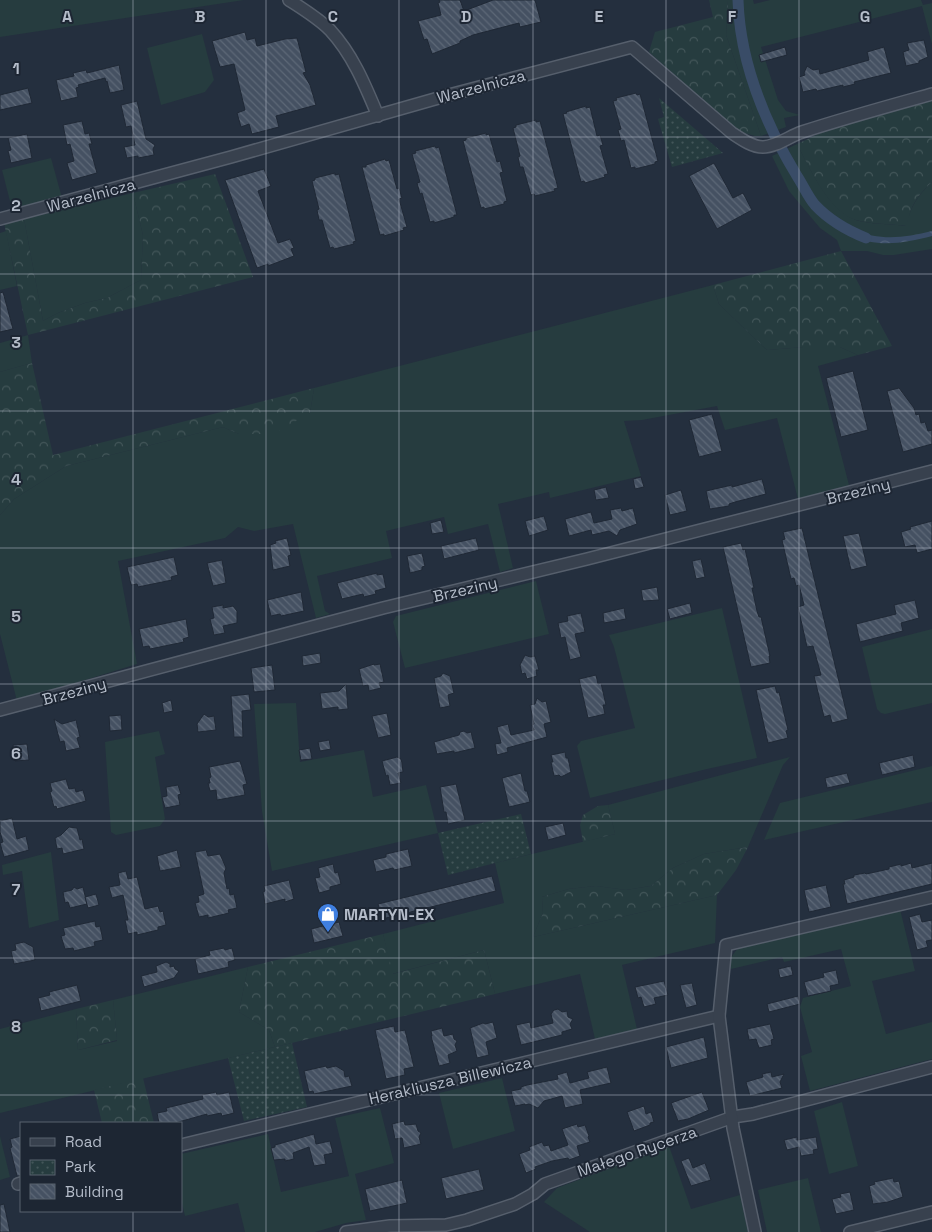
<svg xmlns="http://www.w3.org/2000/svg" width="932" height="1232" font-family="'Space Grotesk',sans-serif">
	<style>
		.grass { fill: #263c3f }
		.forest { fill: url(#forest-crowns) }
		.park { fill: url(#park-dots) }
		.water { fill: url(#water-waves) }
		.lines { fill: none; stroke-linecap: round; stroke-linejoin: round }
		.canal { stroke: #394c67; stroke-width: 11 }
		.building { fill: url(#building-back-hatch); stroke: #1f2835 }
		.minor-casing { stroke: #565f6c; stroke-width: 14 }
		.minor { stroke: #38414e; stroke-width: 11 }
		.grid { fill: none; stroke: #b4bcc9; stroke-width: 1; stroke-opacity: 0.55 }
		.labels { text-anchor: middle; stroke-width: 4; stroke-linejoin: round; paint-order: stroke }
		.street-label { font-size: 16px; fill: #b4bcc9; stroke: #1d2633 }
		.poi-label { font-size: 16px; font-weight: bold; fill: #b4bcc9; stroke: #1d2633; text-anchor: start }
		.grid-label { font-size: 16px; text-anchor: middle; font-weight: bold; fill: #b4bcc9; stroke: #1d2633; stroke-width: 4; stroke-linejoin: round; paint-order: stroke }
	</style>
	<defs>
		<pattern id="forest-crowns" width="20" height="18" patternUnits="userSpaceOnUse" patternTransform="scale(1.25)"><rect width="20" height="18" fill="#263c3f"/><path d="M2 6a3 3 0 1 1 6 0M12 15a3 3 0 1 1 6 0" fill="none" stroke="#435659"/></pattern>
		<pattern id="park-dots" width="8" height="8" patternUnits="userSpaceOnUse" patternTransform="scale(1.25)"><rect width="8" height="8" fill="#263c3f"/><path d="M2 2h.1M6 6h.1" fill="none" stroke="#435659" stroke-width="1.8" stroke-linecap="round"/></pattern>
		<pattern id="water-waves" width="16" height="10" patternUnits="userSpaceOnUse" patternTransform="scale(1.25)"><rect width="16" height="10" fill="#394c67"/><path d="M0 5q4-4 8 0t8 0" fill="none" stroke="#53647b"/></pattern>
		<pattern id="building-back-hatch" width="6" height="6" patternUnits="userSpaceOnUse" patternTransform="scale(1.25)"><rect width="6" height="6" fill="#455162"/><path d="M-1 5l2 2M0 0l6 6M5-1l2 2" fill="none" stroke="#5d6877"/></pattern>
	</defs>
	<rect width="100%" height="100%" fill="#242f3e"/>
	<!-- grass -->
	<g class="grass">
		<polygon points="0,0 244,0 0,37"/>
		<polygon points="728,0 753,0 754,4 770,0 921,0 923,5 932,3 932,44 922,6 761,47 778,100 786,111 800,115 784,118 786,127 761,136 726,35"/>
		<polygon points="202,34 214,80 205,92 161,105 147,48"/>
		<path d="M797 144C810 168 828 210 856 220 867 224 893 224 906 226 910 207 918 195 932 182V249L894 255H883L867 251H841L837 240 820 228 789 191 772 156Z"/>
		<polygon points="51,158 62,198 16,209 11,205 2,170"/>
		<polygon points="133,193 143,235 141,280 107,298 85,303 58,313 43,321 24,219"/>
		<polygon points="6,231 17,286 0,290 0,233"/>
		<polygon points="713,285 719,304 767,350 803,347 840,347 858,355 818,366 849,485 798,499 777,418 725,430 717,406 642,420 624,421 641,476 550,498 549,492 498,504 513,568 500,572 488,524 448,534 444,517 386,531 392,558 317,576 325,611 330,614 316,618 293,524 254,531 238,527 225,538 118,561 137,664 17,701 0,634 0,515 14,499 66,466 223,427 239,434 310,413 314,388"/>
		<polygon points="28,335 32,363 0,372 0,343"/>
		<polygon points="536,581 549,634 405,668 393,622 396,616"/>
		<polygon points="722,608 757,758 707,769 590,798 577,746 581,741 635,728 614,647 609,635"/>
		<polygon points="932,629 932,703 885,714 881,713 877,709 862,647"/>
		<polygon points="296,703 300,762 364,750 373,797 426,785 438,833 272,871 262,811 254,704"/>
		<polygon points="159,731 165,754 155,757 165,819 160,826 116,835 111,832 105,742"/>
		<polygon points="790,757 783,765 748,847 704,854 673,868 651,886 626,890 596,886 569,889 542,897 543,913 533,937 717,895 715,943 622,965 637,1029 595,1039 580,974 495,994 484,950 392,974 383,934 504,903 495,863 615,834 608,805"/>
		<polygon points="932,766 932,802 764,840 780,803"/>
		<polygon points="51,852 59,920 29,928 22,871 3,875 2,865"/>
		<path d="M900 909 915 971 872 981 886 1034 932 1022V1059L810 1091 801 1056 812 1052 800 1007 803 998 851 986 841 949 784 962 782 957 731 969C729 959 732 954 740 947Z"/>
		<polygon points="248,967 239,1012 269,1030 275,1047 0,1113 0,1029 76,1009 78,1050 117,1041 113,1000"/>
		<polygon points="502,1078 515,1131 453,1149 439,1093"/>
		<polygon points="842,1102 858,1166 829,1174 814,1111"/>
		<polygon points="380,1108 394,1163 355,1174 366,1220 346,1223 315,1232 245,1232 238,1203 185,1216 181,1199 181,1154 268,1134 281,1192 349,1176 335,1118"/>
		<polygon points="0,1136 10,1177 0,1180"/>
		<polygon points="669,1146 691,1209 740,1195 748,1232 590,1232 544,1202 557,1188"/>
		<polygon points="808,1178 821,1232 767,1232 758,1190"/>
	</g>
	<!-- forest -->
	<g class="forest">
		<polygon points="709,0 728,0 726,35 761,136 755,136 738,131 649,52 655,32 713,17"/>
		<path d="M932 100V182C917 196 910 206 907 226 892 224 869 224 856 220 828 211 810 168 797 144L849 120Z"/>
		<polygon points="215,174 253,277 28,335 4,223 24,219 43,321 58,313 85,303 107,298 141,280 143,235 133,193"/>
		<polygon points="841,251 892,346 858,355 840,347 803,347 767,350 719,304 713,285"/>
		<polygon points="32,363 53,455 314,388 310,413 273,434 239,434 223,427 66,466 14,499 0,515 0,372"/>
		<polygon points="608,805 615,834 583,842 580,825 583,815 598,806"/>
		<polygon points="748,847 736,870 717,895 533,937 543,913 542,897 569,889 596,886 626,890 651,886 673,868 704,854"/>
		<polygon points="383,934 393,974 484,950 495,994 275,1047 269,1030 239,1012 248,967"/>
		<polygon points="113,1000 117,1040 78,1050 76,1009"/>
		<polygon points="143,1078 154,1123 102,1123 94,1090"/>
	</g>
	<!-- park -->
	<g class="park">
		<polygon points="659,98 723,153 672,167 658,119 664,117"/>
		<polygon points="521,814 531,854 448,875 438,833"/>
		<polygon points="292,1043 307,1107 244,1121 228,1058"/>
	</g>
	<!-- water -->
	<path class="water" d="M853 230C880 241 905 238 932 231V236C905 243 878 248 851 236Z"/>
	<g class="lines">
		<!-- canal -->
		<path class="canal" d="M738 0C740 63 765 123 797 176 803 185 808 197 815 205 830 221 846 230 866 238"/>
	</g>
	<!-- building -->
	<g class="building">
		<polygon points="439,0 460,0 464,11 493,0 535,0 541,22 520,27 519,23 473,35 460,41 460,43 432,54 427,39 424,40 418,21 441,15 438,3 440,2"/>
		<polygon points="245,32 247,40 255,38 257,46 285,39 297,38 306,72 303,73 310,85 316,105 276,116 279,127 252,134 249,124 241,127 237,113 245,110 234,64 220,67 212,41"/>
		<polygon points="924,40 928,57 919,61 919,63 906,66 903,52 909,50 907,43"/>
		<polygon points="785,47 787,55 761,62 759,55"/>
		<polygon points="884,47 891,73 854,82 855,84 843,87 843,85 817,91 816,89 803,92 799,77 805,75 804,73 807,66 813,70 819,69 820,74 869,60 867,52"/>
		<polygon points="119,65 124,90 110,93 107,81 106,82 105,78 78,85 79,87 76,88 78,97 61,101 56,80 74,76 73,73 86,70 87,73"/>
		<polygon points="28,88 32,103 0,110 0,95"/>
		<polygon points="636,93 637,95 640,94 658,161 655,162 655,164 635,169 635,167 631,168 624,140 621,141 618,130 621,129 613,101 617,100 616,98"/>
		<polygon points="137,101 146,139 155,145 153,149 154,155 138,158 138,156 127,158 124,147 135,145 131,126 126,127 121,105"/>
		<polygon points="586,106 586,108 590,107 597,136 600,135 603,145 600,146 608,174 604,175 605,177 585,183 584,181 581,182 563,114 567,113 566,112"/>
		<polygon points="536,120 536,122 540,121 558,188 554,189 555,191 535,196 534,194 531,195 523,167 520,167 518,157 520,156 513,128 516,127 516,125"/>
		<polygon points="82,121 85,134 89,133 92,144 89,144 97,173 72,180 67,163 74,161 70,144 67,145 63,125"/>
		<polygon points="486,133 486,135 489,134 497,162 500,161 503,172 500,173 507,201 504,202 504,204 484,209 484,207 481,208 463,141 466,140 466,138"/>
		<polygon points="27,134 32,158 11,163 8,151 11,150 8,138"/>
		<polygon points="435,146 436,148 439,147 457,215 454,215 454,217 434,223 434,221 430,222 422,193 420,194 417,183 420,182 412,154 416,153 415,151"/>
		<polygon points="385,159 386,161 389,160 397,189 399,188 402,198 399,199 407,227 403,228 404,230 384,236 384,234 380,235 362,167 366,167 366,165"/>
		<polygon points="714,163 733,198 743,193 752,210 717,229 689,176"/>
		<polygon points="264,169 271,186 258,191 278,243 290,239 294,248 291,249 294,256 268,266 268,264 257,268 225,180"/>
		<polygon points="335,173 335,175 339,174 356,241 353,242 354,244 334,249 333,247 330,248 322,220 319,220 317,210 319,209 312,181 315,180 315,178"/>
		<polygon points="3,292 13,329 0,332 0,293"/>
		<polygon points="853,371 868,430 841,437 826,378"/>
		<polygon points="899,388 914,408 916,415 919,414 921,423 925,422 928,431 932,430 932,444 903,452 887,391"/>
		<polygon points="712,414 722,451 699,457 689,420"/>
		<polygon points="641,477 644,487 635,489 633,479"/>
		<polygon points="762,479 766,494 735,502 729,504 729,506 710,509 706,491 732,485 732,487"/>
		<polygon points="606,487 609,498 596,500 594,490"/>
		<polygon points="681,490 687,511 670,515 665,495"/>
		<polygon points="621,508 622,511 633,508 637,524 620,530 617,536 609,531 592,535 591,530 569,536 565,519 591,512 594,523 612,519 610,510"/>
		<polygon points="544,516 548,530 529,536 525,521"/>
		<polygon points="441,520 444,532 432,534 430,523"/>
		<polygon points="932,521 932,549 917,553 915,545 905,547 901,532 911,529 910,527"/>
		<polygon points="802,528 848,719 832,723 830,715 824,717 814,676 821,675 813,646 807,647 798,607 804,605 799,585 796,586 794,578 791,579 782,540 785,539 783,532"/>
		<polygon points="859,533 867,566 851,570 843,536"/>
		<polygon points="287,538 291,555 288,556 290,566 273,570 270,545 276,543 275,541"/>
		<polygon points="476,538 479,550 444,559 441,546"/>
		<polygon points="741,543 743,550 745,549 754,588 752,588 757,611 759,617 761,617 770,656 769,656 770,663 751,667 723,547"/>
		<polygon points="422,553 425,566 422,567 422,570 410,573 407,556"/>
		<polygon points="174,557 178,575 171,577 172,580 138,587 137,584 131,585 127,567"/>
		<polygon points="701,559 705,577 696,579 692,561"/>
		<polygon points="222,560 226,583 213,586 207,563"/>
		<polygon points="377,573 377,575 383,574 386,588 375,591 376,594 364,597 363,594 342,599 337,583"/>
		<polygon points="657,587 659,600 643,601 641,590"/>
		<polygon points="301,592 304,611 281,616 280,614 271,616 267,600"/>
		<polygon points="915,600 919,618 901,623 903,631 860,642 856,624 896,614 894,605"/>
		<polygon points="690,603 692,613 670,619 667,609"/>
		<polygon points="223,605 223,608 233,606 237,611 237,623 223,626 225,633 214,635 210,619 214,618 212,607"/>
		<polygon points="624,608 626,619 604,623 603,613"/>
		<polygon points="581,613 585,632 575,634 581,657 570,660 565,637 561,638 558,623 568,621 567,616"/>
		<polygon points="186,619 189,637 183,639 184,642 150,649 149,646 143,647 139,629"/>
		<polygon points="320,653 321,663 303,666 302,656"/>
		<polygon points="525,655 530,657 535,656 539,670 536,670 537,676 527,679 525,673 522,674 520,665"/>
		<polygon points="374,664 374,665 380,664 384,682 379,683 381,688 369,691 368,685 363,686 359,669"/>
		<polygon points="272,665 275,690 254,692 251,668"/>
		<polygon points="443,673 450,676 454,693 448,695 450,706 440,708 434,678 441,676"/>
		<polygon points="596,675 598,684 601,683 606,705 603,705 605,714 588,718 579,679"/>
		<polygon points="346,684 348,709 338,710 338,707 322,709 320,693 339,691"/>
		<polygon points="775,686 777,693 779,692 788,730 786,731 788,738 768,743 756,690"/>
		<polygon points="249,694 251,710 242,711 243,737 234,737 231,696"/>
		<polygon points="537,698 542,702 546,701 551,722 544,724 547,737 507,748 508,752 497,755 495,744 501,743 497,727 508,724 511,735 534,730 532,725 534,724 530,705 535,704"/>
		<polygon points="171,700 173,711 164,713 162,703"/>
		<polygon points="387,713 391,735 378,738 372,716"/>
		<polygon points="204,714 208,717 214,716 216,730 198,732 197,724"/>
		<polygon points="121,715 122,730 110,731 109,716"/>
		<polygon points="54,719 62,724 76,720 80,737 77,738 80,748 66,751 64,741 60,742"/>
		<polygon points="464,731 467,733 471,732 475,748 454,753 454,751 437,754 434,742 459,735 460,732"/>
		<polygon points="329,740 331,749 320,751 318,742"/>
		<polygon points="27,744 29,760 15,761 13,745"/>
		<polygon points="310,748 312,759 301,760 299,750"/>
		<polygon points="565,752 566,758 568,758 571,772 561,777 559,775 554,776 551,762 553,762 551,755"/>
		<polygon points="913,755 915,767 882,775 879,763"/>
		<polygon points="397,757 401,759 402,763 403,772 398,773 401,783 390,785 388,775 386,776 382,761"/>
		<polygon points="240,761 247,784 243,785 245,795 217,800 216,790 210,791 208,783 210,783 209,778 211,777 209,767"/>
		<polygon points="521,773 525,791 527,791 530,802 509,807 502,778"/>
		<polygon points="847,773 850,783 827,788 825,778"/>
		<polygon points="66,779 69,789 75,788 76,792 83,790 86,801 57,809 56,806 54,807 50,792 52,791 50,783"/>
		<polygon points="456,784 465,820 448,824 446,812 444,812 440,787"/>
		<polygon points="178,785 181,794 178,795 180,805 165,808 162,797 167,796 166,787"/>
		<polygon points="12,818 17,839 26,836 29,850 4,857 0,843 3,842 0,832 0,821"/>
		<polygon points="563,823 566,835 548,840 545,827"/>
		<polygon points="69,827 77,828 80,840 82,839 84,849 63,854 62,848 57,849 55,838 61,835"/>
		<polygon points="408,849 412,866 394,870 393,868 376,872 373,860 386,857 386,854"/>
		<polygon points="177,850 181,867 160,871 157,856"/>
		<polygon points="206,850 208,856 220,854 226,868 224,873 227,889 229,888 230,895 234,894 237,908 228,910 229,913 208,918 208,915 199,917 195,903 199,902 198,896 204,894 195,852"/>
		<polygon points="911,863 912,868 932,863 932,884 847,904 843,884 845,884 844,880 854,877 854,875 865,873 866,874 889,869 889,867 901,864 901,866"/>
		<polygon points="333,864 335,873 338,872 341,884 330,887 330,890 319,893 315,878 320,877 318,868"/>
		<polygon points="126,871 128,879 137,877 145,909 158,906 160,912 163,911 166,925 158,927 158,930 137,935 137,932 128,934 125,920 128,920 123,895 112,898 109,887 120,885 118,873"/>
		<polygon points="492,876 496,891 382,919 378,904"/>
		<polygon points="289,880 294,899 285,902 285,899 265,904 263,892 265,891 264,886"/>
		<polygon points="826,885 831,907 809,912 804,890"/>
		<polygon points="74,887 77,889 83,887 87,904 70,908 68,902 65,903 63,892 72,890"/>
		<polygon points="96,894 99,905 88,908 85,897"/>
		<polygon points="920,914 922,922 932,920 932,940 926,941 928,947 917,950 909,917"/>
		<polygon points="95,921 96,927 100,926 103,940 94,942 95,946 74,951 73,948 65,949 61,936 65,935 63,928"/>
		<polygon points="339,922 343,936 314,943 311,929"/>
		<polygon points="24,942 33,947 35,960 14,964 11,951 16,950 15,944"/>
		<polygon points="224,948 225,950 232,948 235,960 228,962 229,967 198,974 195,959 210,955 209,951"/>
		<polygon points="166,962 170,964 170,967 174,966 175,969 179,971 174,978 144,987 141,976 157,972 156,966"/>
		<polygon points="791,966 793,975 780,978 778,969"/>
		<polygon points="836,970 839,984 830,986 831,991 808,996 804,982 824,977 823,973"/>
		<polygon points="664,981 668,995 654,998 656,1004 644,1007 641,997 638,998 635,987"/>
		<polygon points="692,983 697,1005 686,1008 680,985"/>
		<polygon points="77,985 81,1001 41,1011 38,998 50,995 49,992"/>
		<polygon points="798,996 800,1004 769,1012 767,1004"/>
		<polygon points="558,1009 562,1012 567,1011 568,1017 573,1019 570,1024 572,1029 562,1032 562,1035 521,1045 516,1025 530,1022 531,1028 553,1023 551,1014 554,1010"/>
		<polygon points="493,1022 497,1038 486,1042 489,1055 477,1058 470,1028 483,1023 485,1024"/>
		<polygon points="770,1024 774,1039 771,1040 772,1045 759,1048 756,1039 749,1040 747,1029"/>
		<polygon points="394,1026 395,1032 405,1030 414,1067 404,1069 405,1075 386,1079 375,1030"/>
		<polygon points="442,1028 444,1036 453,1034 454,1039 457,1041 455,1045 457,1051 448,1055 450,1063 439,1066 431,1036 432,1036 431,1031"/>
		<polygon points="704,1037 708,1058 671,1068 666,1047"/>
		<polygon points="326,1066 327,1068 336,1066 344,1071 345,1077 349,1076 352,1086 314,1094 313,1091 309,1092 304,1071"/>
		<polygon points="607,1067 611,1083 580,1090 583,1104 565,1108 562,1096 544,1101 538,1108 529,1104 525,1105 525,1104 515,1106 511,1091 521,1089 521,1087 527,1085 558,1079 557,1075 567,1072 570,1083 589,1078 587,1072"/>
		<polygon points="771,1072 772,1077 784,1074 780,1082 782,1088 750,1096 746,1082 763,1077 762,1074"/>
		<polygon points="216,1092 217,1095 229,1092 234,1113 222,1116 221,1113 207,1116 207,1114 175,1123 159,1123 157,1113 167,1111 166,1108 203,1099 202,1095"/>
		<polygon points="702,1092 709,1110 688,1119 678,1121 671,1103"/>
		<polygon points="644,1106 646,1114 651,1112 654,1122 650,1123 650,1125 634,1131 627,1112"/>
		<polygon points="404,1121 405,1125 416,1124 418,1131 421,1133 419,1137 421,1144 404,1148 402,1138 395,1139 392,1124"/>
		<polygon points="577,1124 578,1127 585,1125 589,1136 588,1137 590,1142 577,1146 580,1156 569,1160 568,1158 552,1161 535,1167 536,1169 526,1173 519,1154 530,1150 529,1147 542,1142 544,1146 549,1145 551,1151 568,1145 562,1129"/>
		<polygon points="314,1134 316,1144 330,1141 333,1153 324,1155 326,1164 314,1166 309,1147 293,1153 294,1159 285,1161 285,1159 274,1160 271,1148 275,1147 275,1145"/>
		<polygon points="21,1136 21,1176 17,1176 10,1148 12,1147 10,1139"/>
		<polygon points="797,1137 797,1140 816,1137 818,1149 813,1150 814,1154 801,1156 799,1147 787,1150 784,1140"/>
		<polygon points="689,1158 693,1168 705,1163 711,1180 691,1186 681,1161"/>
		<polygon points="479,1169 484,1190 446,1199 441,1178"/>
		<polygon points="893,1178 894,1182 899,1181 903,1197 888,1202 873,1204 869,1186 875,1184 874,1182"/>
		<polygon points="402,1180 407,1203 370,1211 365,1189"/>
		<polygon points="850,1192 854,1210 836,1214 832,1199 841,1197 840,1194"/>
		<polygon points="4,1204 10,1232 0,1232 0,1205"/>
	</g>
	<g class="lines">
		<!-- minor casing -->
		<g class="minor-casing">
			<g id="minor">
				<path d="M289 0C303 9 318 18 330 30 353 55 365 85 378 116"/>
				<path d="M0 219 231 157 449 95 632 47 732 133C741 139 752 147 763 147 776 147 790 136 802 132 845 118 889 106 932 94"/>
				<polyline points="0,710 383,608 587,559 932,471"/>
				<polyline points="181,1145 719,1016"/>
				<polyline points="18,1184 21,1183"/>
				<polyline points="346,1232 390,1226 446,1225 467,1220 515,1204 533,1194 545,1184 733,1117 753,1114 932,1067"/>
				<polyline points="755,1232 733,1128 719,1016 726,945 932,897"/>
				<polyline points="850,1232 932,1212"/>
			</g>
		</g>
		<!-- minor -->
		<use href="#minor" class="minor"/>
	</g>
	<!-- grid -->
	<path class="grid" d="M133 0V1123M266 0V1232M399 0V1232M533 0V1232M666 0V1232M799 0V1232M0 137H932M0 274H932M0 411H932M0 548H932M0 684H932M0 821H932M0 958H932M0 1095H932M133 1211V1232"/>
	<!-- icons -->
	<defs>
		<g id="shop-pin" transform="scale(1.125)"><path d="M0 17L-7.5 6A9.5 9.5 0 1 1 7.5 6Z" fill="#3f7fe0" stroke="#1d2633"/><path d="M-5-2.5h2.3a2.7 3.5 0 0 1 5.4 0H5L5.5 6h-11ZM-1.5-2.5h3a1.5 2.3 0 0 0-3 0Z" fill="#fff"/></g>
	</defs>
	<g fill-rule="evenodd">
		<use href="#shop-pin" x="328" y="914"/>
	</g>
	<g class="labels">
		<!-- street labels -->
		<g class="street-label">
			<text transform="translate(481 86) rotate(-15)" y="6">Warzelnicza</text>
			<text transform="translate(91 195) rotate(-15)" y="6">Warzelnicza</text>
			<text transform="translate(858 491) rotate(-14)" y="6">Brzeziny</text>
			<text transform="translate(465 589) rotate(-13)" y="6">Brzeziny</text>
			<text transform="translate(74 691) rotate(-15)" y="6">Brzeziny</text>
			<text transform="translate(450 1080) rotate(-13)" y="6">Herakliusza Billewicza</text>
			<text transform="translate(637 1151) rotate(-19)" y="6">Małego Rycerza</text>
		</g>
		<!-- poi labels -->
		<g class="poi-label">
			<text x="344" y="920">MARTYN-EX</text>
		</g>
	</g>
	<g class="grid-label">
		<text x="67" y="22">A</text>
		<text x="200" y="22">B</text>
		<text x="333" y="22">C</text>
		<text x="466" y="22">D</text>
		<text x="599" y="22">E</text>
		<text x="732" y="22">F</text>
		<text x="865" y="22">G</text>
		<text x="16" y="74">1</text>
		<text x="16" y="211">2</text>
		<text x="16" y="348">3</text>
		<text x="16" y="485">4</text>
		<text x="16" y="622">5</text>
		<text x="16" y="759">6</text>
		<text x="16" y="895">7</text>
		<text x="16" y="1032">8</text>
	</g>
	<!-- legend -->
	<rect x="20" y="1122" width="162" height="90" fill="#1d2633" stroke="#59626f"/>
	<rect x="30" y="1138" width="25" height="8" fill="#38414e" stroke="#59626f"/>
	<text x="65" y="1147" font-size="15" fill="#b4bcc9">Road</text>
	<rect x="30" y="1160" width="25" height="15" fill="url(#park-dots)" stroke="#59626f"/>
	<text x="65" y="1172" font-size="15" fill="#b4bcc9">Park</text>
	<rect x="30" y="1184" width="25" height="15" fill="url(#building-back-hatch)" stroke="#59626f"/>
	<text x="65" y="1197" font-size="15" fill="#b4bcc9">Building</text>
</svg>
